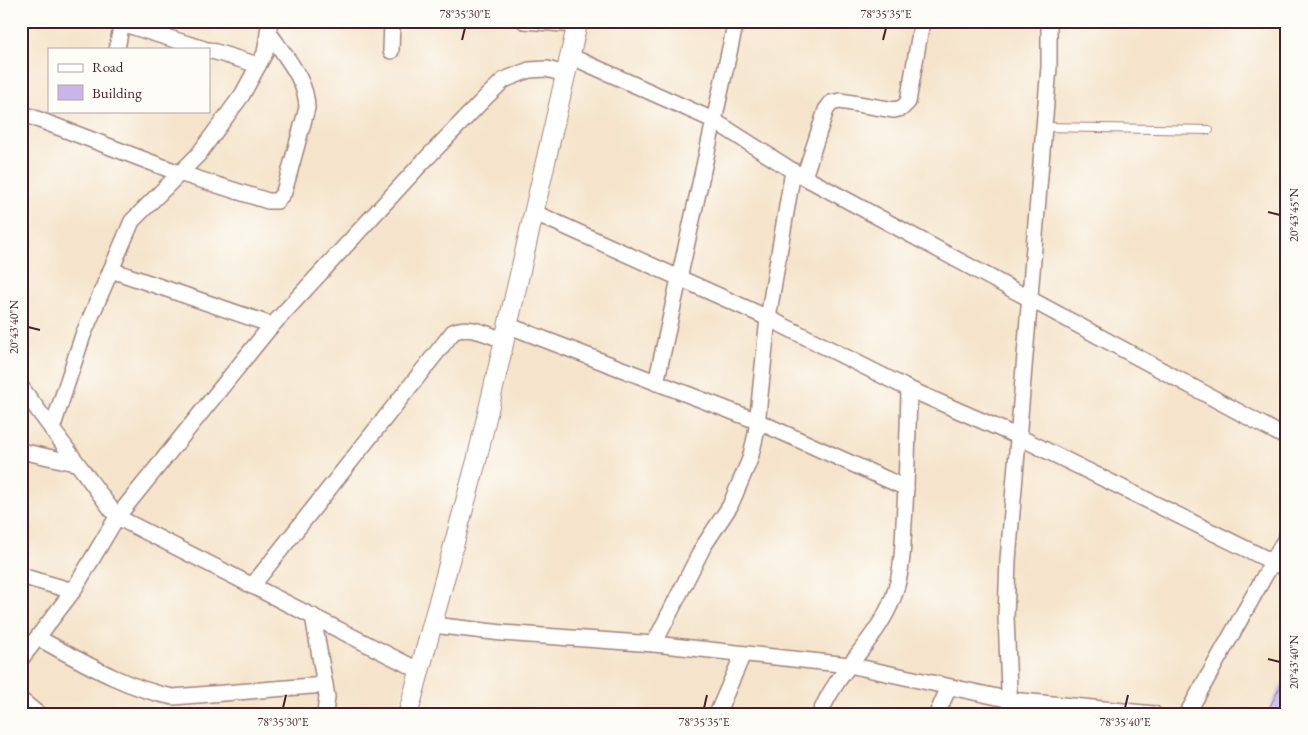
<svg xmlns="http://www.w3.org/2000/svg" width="1308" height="735" font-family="'EB Garamond',serif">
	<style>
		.building { fill: #c8b6ea }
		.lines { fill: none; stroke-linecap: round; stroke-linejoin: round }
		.service-casing { stroke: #a0827b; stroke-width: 10 }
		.minor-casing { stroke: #a0827b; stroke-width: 18 }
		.tertiary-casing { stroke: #a0827b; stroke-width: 21 }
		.service { stroke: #fff; stroke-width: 8 }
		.minor { stroke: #fff; stroke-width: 15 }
		.tertiary { stroke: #fff; stroke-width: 19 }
		.ticks { fill: none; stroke: #4a1f2b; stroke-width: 2 }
		.neatline { fill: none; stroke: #4a1f2b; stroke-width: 2 }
		.ticks-label { font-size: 12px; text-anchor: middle; fill: #4a1f2b }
	</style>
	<rect width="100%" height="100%" fill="#fdfcf7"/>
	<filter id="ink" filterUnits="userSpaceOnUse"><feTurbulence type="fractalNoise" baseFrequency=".02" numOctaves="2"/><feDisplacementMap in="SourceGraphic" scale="10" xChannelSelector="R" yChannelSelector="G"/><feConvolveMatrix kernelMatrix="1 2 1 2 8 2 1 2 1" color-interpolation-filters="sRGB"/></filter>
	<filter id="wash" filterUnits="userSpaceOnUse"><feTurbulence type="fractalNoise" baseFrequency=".0096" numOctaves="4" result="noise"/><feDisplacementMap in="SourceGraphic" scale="20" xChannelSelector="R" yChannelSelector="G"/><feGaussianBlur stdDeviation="1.12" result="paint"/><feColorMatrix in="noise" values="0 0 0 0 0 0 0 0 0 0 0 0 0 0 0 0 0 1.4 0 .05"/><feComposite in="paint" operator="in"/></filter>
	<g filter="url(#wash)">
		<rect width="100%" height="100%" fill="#f5e4cb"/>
		<g id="blocks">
			<!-- building -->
			<polygon class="building" points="1287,674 1287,714 1266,714"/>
		</g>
	</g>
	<g filter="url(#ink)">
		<use href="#blocks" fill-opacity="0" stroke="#a0827b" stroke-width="1"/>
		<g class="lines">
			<!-- service casing -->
			<g class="service-casing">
				<polyline id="service" points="1044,127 1209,130"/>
			</g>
			<!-- minor casing -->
			<g class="minor-casing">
				<g id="minor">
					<polyline points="270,21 265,53 242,95 198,155 132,221 83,335 52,429 117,517 267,331 420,165 486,97 504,80 529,70 547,69 564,74"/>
					<polyline points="524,21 577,25"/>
					<polyline points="121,23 204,49"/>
					<polyline points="117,49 122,21"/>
					<polyline points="209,50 258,65"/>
					<polyline points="391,51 392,21"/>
					<polyline points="570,56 713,120 793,171 1287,438"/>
					<path d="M21 113 179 173 268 201H277L284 192 307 108C307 79 283 54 268 31"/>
					<polyline points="804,177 826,110 831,103 840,101 894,110 902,108 908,102 922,21"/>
					<polyline points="533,212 768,318 909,389 1019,437 1287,569"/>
					<polyline points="111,270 272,325"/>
					<polyline points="507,325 757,421 906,488"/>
					<polyline points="656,383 736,21"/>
					<polyline points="21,387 52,429"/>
					<polyline points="21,451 75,463"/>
					<polyline points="21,576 73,591"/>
					<path d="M252 586 453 332C469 324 488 335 504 340"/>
					<polyline points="313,616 327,697 325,714"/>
					<polyline points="433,625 502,633 654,644 849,665 1011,700 1154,714"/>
					<path d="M38 638C81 661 125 688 173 697L325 685"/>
					<polyline points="654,644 703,547 730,506 750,459 756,434 768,318 793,171"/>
					<polyline points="21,659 73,591 117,517 420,671"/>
					<polyline points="21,700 38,714"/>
					<polyline points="717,714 743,654"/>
					<path d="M820 714C837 670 876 642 893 598 902 575 903 547 904 523 907 478 908 433 909 389"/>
					<polyline points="937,714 949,687"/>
					<polyline points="1010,714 1006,617 1008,560 1049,67 1049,21"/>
					<polyline points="1187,714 1287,536"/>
				</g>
			</g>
			<!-- tertiary casing -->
			<g class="tertiary-casing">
				<polyline id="tertiary" points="408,714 477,459 578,21"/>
			</g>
			<!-- service -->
			<use href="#service" class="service"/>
			<!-- minor -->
			<use href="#minor" class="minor"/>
			<!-- tertiary -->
			<use href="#tertiary" class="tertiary"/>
		</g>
	</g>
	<!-- ticks -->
	<path class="ticks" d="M462 40 465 28M883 40 886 28M1268 212 1280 215M28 327 40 330M1268 659 1280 662M283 708 286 695M704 708 707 695M1125 708 1128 695"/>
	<!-- margin -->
	<rect width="1308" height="735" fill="none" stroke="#fdfcf7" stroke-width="55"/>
	<!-- legend -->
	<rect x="48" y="48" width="162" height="65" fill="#fdfcf7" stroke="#b5a4a5"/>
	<rect x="58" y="64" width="25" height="8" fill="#ffffff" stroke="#b5a4a5"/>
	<text x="92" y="72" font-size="15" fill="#4a1f2b">Road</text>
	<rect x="58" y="85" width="25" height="15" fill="#c8b6ea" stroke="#b5a4a5"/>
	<text x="92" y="98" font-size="15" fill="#4a1f2b">Building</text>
	<rect x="28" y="28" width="1252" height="680" class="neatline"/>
	<g class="ticks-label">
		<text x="465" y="18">78°35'30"E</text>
		<text x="886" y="18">78°35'35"E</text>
		<text transform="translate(1294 215) rotate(-90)" y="4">20°43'45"N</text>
		<text transform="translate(14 327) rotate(-90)" y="4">20°43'40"N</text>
		<text transform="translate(1294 662) rotate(-90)" y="4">20°43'40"N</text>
		<text x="283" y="726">78°35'30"E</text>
		<text x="704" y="726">78°35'35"E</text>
		<text x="1125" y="726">78°35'40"E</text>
	</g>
</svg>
